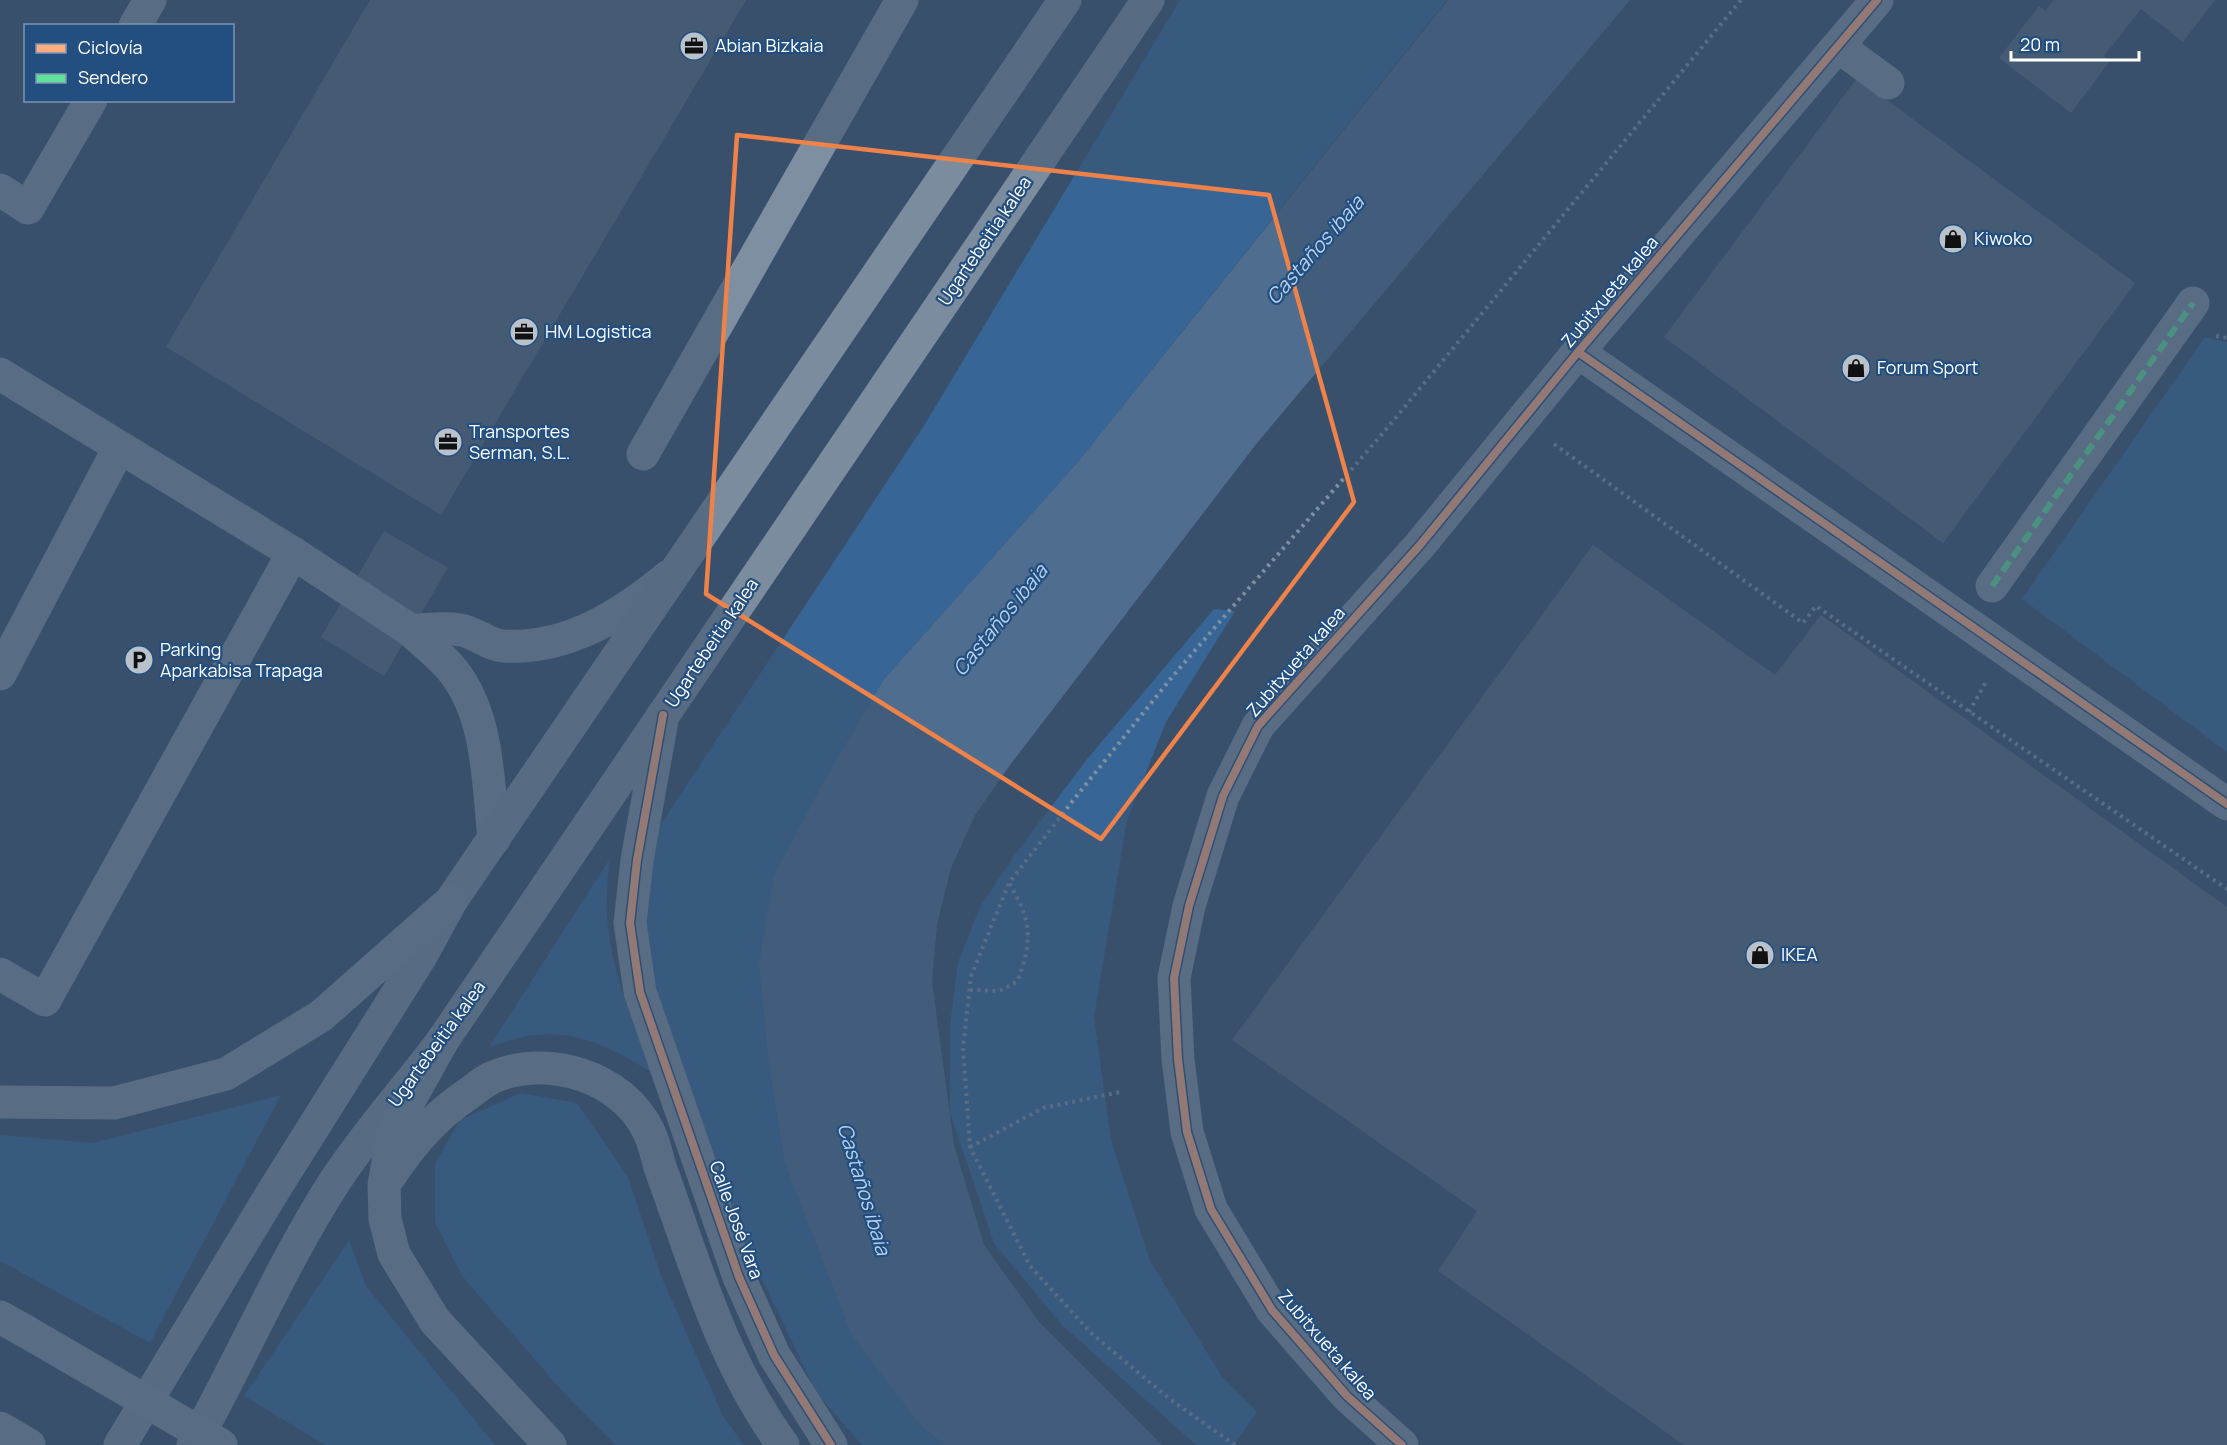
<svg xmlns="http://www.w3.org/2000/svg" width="2227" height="1445" font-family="Manrope,sans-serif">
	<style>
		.green { fill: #376696 }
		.water { fill: #4e6d8f }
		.building { fill: #56697e }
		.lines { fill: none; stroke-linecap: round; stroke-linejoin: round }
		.path { stroke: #7e8fa1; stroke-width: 4; stroke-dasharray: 3 4.5; stroke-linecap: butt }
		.minor { stroke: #7e8fa1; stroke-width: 33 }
		.major { stroke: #7c8c9f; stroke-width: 33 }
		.highway { stroke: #7f90a1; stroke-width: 33 }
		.highway-bridge { stroke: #7f90a1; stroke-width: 33 }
		.quiet { stroke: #60e19b; stroke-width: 6; stroke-dasharray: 12 6; stroke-linecap: butt }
		.cycleway-casing { stroke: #234f80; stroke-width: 11 }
		.cycleway { stroke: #ffac80; stroke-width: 8 }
		.marked { fill: none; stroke: #ee8249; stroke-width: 4.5; stroke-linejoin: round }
		.labels { text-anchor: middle; stroke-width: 4.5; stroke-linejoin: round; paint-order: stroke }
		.poi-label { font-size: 18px; fill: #fff; stroke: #234f80; text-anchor: start }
		.street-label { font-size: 18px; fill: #fff; stroke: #234f80 }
		.water-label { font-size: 20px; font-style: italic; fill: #b5d1ee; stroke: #234f80 }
	</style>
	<rect width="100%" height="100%" fill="#38506b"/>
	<!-- green -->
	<g class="green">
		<polygon points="1180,0 1447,0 1077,463 885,678 922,1427 944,1445 862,1445 817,1394 751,1256 640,992 637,860 925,424"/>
		<polygon points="2205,337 2227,342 2227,752 2022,599"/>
		<polygon points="1214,609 1235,611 1166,722 1127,820 1094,1017 1111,1140 1150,1261 1223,1378 1257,1412 1234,1445 1196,1445 1062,1325 994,1243 950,1113 950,1026 958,962 980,907 1014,856 1088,758"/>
		<path d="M609 860C608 878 606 897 607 915 611 971 632 1023 654 1074 616 1050 581 1030 535 1035 520 1036 504 1043 489 1047Z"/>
		<polygon points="521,1093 577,1103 628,1177 662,1278 723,1416 744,1445 616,1445 565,1394 462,1276 435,1222 435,1164 460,1120"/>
		<polygon points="281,1095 150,1343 0,1261 0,1135 93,1143"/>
		<polygon points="349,1240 366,1286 495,1445 325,1445 244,1396"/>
	</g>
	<!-- water -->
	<polygon class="water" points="1448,0 1630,0 1257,443 1010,765 975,815 951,868 937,924 932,982 954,1145 984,1245 1039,1322 1162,1445 944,1445 922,1427 851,1333 785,1163 769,1063 759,964 774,876 823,783 885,678 1077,463"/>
	<!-- building -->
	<g class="building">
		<polygon points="370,0 746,0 441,515 166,347"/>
		<polygon points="2054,0 2215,0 2183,42 2141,9 2104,56 2110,61 2071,113 1999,58 2039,6 2045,11"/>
		<polygon points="1857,78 2135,283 1943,543 1664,337"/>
		<polygon points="384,531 448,568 384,676 321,637"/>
		<polygon points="1593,545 1775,675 1821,615 2227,907 2227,1445 1684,1445 1438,1271 1477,1211 1232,1040"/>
	</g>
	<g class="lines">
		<!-- path -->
		<g class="path">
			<polyline points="2216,336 2227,338"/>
			<polyline points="1554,444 1803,623 1816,606 2227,889"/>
			<polyline points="1969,712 1986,682"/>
			<path d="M970 990 999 991 1017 982C1033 941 1032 921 1009 883"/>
			<polyline points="970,1147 1043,1108 1120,1092"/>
			<polyline points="1235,1445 1171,1400 1092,1334 1030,1266 970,1147 963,1048 971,976 1009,883 1075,798 1172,677 1383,433 1741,0"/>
		</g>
		<!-- minor -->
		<g class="minor">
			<polyline points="135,26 150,0"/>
			<polyline points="1839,47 1888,83"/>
			<polyline points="0,190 28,208 91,100"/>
			<polyline points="1578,352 2227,804"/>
			<polyline points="0,374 293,553 410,630"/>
			<polyline points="643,454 902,0"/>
			<polyline points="1992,586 2193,303"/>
			<polyline points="0,674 119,448"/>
			<polyline points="663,715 637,860 630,923 640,992 739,1277 774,1355 831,1445"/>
			<path d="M494 839C488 782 489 708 447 664 436 652 422 641 410 630 426 630 444 627 460 630 475 632 488 645 503 646 567 650 622 615 669 576"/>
			<polyline points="0,974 45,1000 293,553"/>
			<path d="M660 1167C695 1263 722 1362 783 1445"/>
			<polyline points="1402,1445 1347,1396 1272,1310 1211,1209 1187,1132 1178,1059 1174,978 1189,906 1223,796 1258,726 1420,545 1578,352 1877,0"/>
		</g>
		<!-- major -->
		<g class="major">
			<polyline points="120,1445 274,1190 421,956 451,901 1065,0"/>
			<path d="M193 1445C242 1358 281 1265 335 1181 367 1132 408 1087 443 1040L1148 0"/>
		</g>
		<!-- highway -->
		<g class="highway">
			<polyline points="443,1040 394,1128 384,1185 385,1219 394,1254 435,1321 550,1445"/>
			<polyline points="0,1102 114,1103 226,1074 321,1016 451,901"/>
			<path d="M390 1176C412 1143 435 1116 468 1094 475 1089 483 1082 491 1078 546 1053 623 1076 649 1132 654 1143 657 1155 660 1167"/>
			<polyline points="0,1317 25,1331"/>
			<polyline points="0,1428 29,1445"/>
		</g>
		<!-- highway-bridge -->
		<polyline class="highway-bridge" points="25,1331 221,1445"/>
		<!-- quiet -->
		<polyline class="quiet" points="1992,586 2193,303"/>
		<!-- cycleway casing -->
		<g class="cycleway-casing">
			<g id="cycleway">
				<polyline points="1578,352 2227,804"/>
				<polyline points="663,715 637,860 630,923 640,992 739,1277 774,1355 831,1445"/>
				<polyline points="1402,1445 1347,1396 1272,1310 1211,1209 1187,1132 1178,1059 1174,978 1189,906 1223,796 1258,726 1420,545 1578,352 1877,0"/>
			</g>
		</g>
		<!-- cycleway -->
		<use href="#cycleway" class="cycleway"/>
	</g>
	<!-- marked area -->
	<path d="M0 0H2227V1445H0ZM737 135 1269 195 1354 502 1101 839 706 594Z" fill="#38506b" fill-opacity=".55" fill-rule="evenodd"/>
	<path class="marked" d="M737 135 1269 195 1354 502 1101 839 706 594Z"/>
	<!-- icons -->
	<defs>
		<g id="office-disc" transform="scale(1.5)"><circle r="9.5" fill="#b9c2cb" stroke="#234f80"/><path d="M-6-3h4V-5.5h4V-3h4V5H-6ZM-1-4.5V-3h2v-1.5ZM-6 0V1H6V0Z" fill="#111"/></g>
		<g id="shop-disc" transform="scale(1.5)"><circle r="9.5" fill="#b9c2cb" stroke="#234f80"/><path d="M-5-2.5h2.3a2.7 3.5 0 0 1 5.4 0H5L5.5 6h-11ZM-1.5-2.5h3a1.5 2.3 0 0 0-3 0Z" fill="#111"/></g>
		<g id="parking-disc" transform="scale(1.5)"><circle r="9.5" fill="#b9c2cb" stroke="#234f80"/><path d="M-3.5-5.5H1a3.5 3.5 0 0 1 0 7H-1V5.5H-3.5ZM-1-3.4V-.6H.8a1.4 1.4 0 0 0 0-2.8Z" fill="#111"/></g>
	</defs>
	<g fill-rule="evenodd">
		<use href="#office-disc" x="694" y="46"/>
		<use href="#shop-disc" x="1953" y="239"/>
		<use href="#office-disc" x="524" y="332"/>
		<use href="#shop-disc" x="1856" y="368"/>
		<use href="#office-disc" x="448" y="442"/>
		<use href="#parking-disc" x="139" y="660"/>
		<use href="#shop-disc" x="1760" y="955"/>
	</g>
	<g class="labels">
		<!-- poi labels -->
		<g class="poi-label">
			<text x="715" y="52">Abian Bizkaia</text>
			<text x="1974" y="245">Kiwoko</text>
			<text x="545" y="338">HM Logistica</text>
			<text x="1877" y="374">Forum Sport</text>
			<text x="469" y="438">Transportes<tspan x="469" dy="21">Serman, S.L.</tspan></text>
			<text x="160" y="656">Parking<tspan x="160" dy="21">Aparkabisa Trapaga</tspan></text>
			<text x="1781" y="961">IKEA</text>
		</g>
		<!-- street labels -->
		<g class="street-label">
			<text transform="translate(985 241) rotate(-56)" y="6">Ugartebeitia kalea</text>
			<text transform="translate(1610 292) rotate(-50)" y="6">Zubitxueta kalea</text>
			<text transform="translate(712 643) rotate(-56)" y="6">Ugartebeitia kalea</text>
			<text transform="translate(1296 662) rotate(-49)" y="6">Zubitxueta kalea</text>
			<text transform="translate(437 1044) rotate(-54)" y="6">Ugartebeitia kalea</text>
			<text transform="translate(736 1220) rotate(70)" y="6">Calle José Vara</text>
			<text transform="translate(1327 1345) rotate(49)" y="6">Zubitxueta kalea</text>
		</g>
		<!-- water labels -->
		<g class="water-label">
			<text transform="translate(1315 250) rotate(-49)" y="7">Castaños ibaia</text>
			<text transform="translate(1000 620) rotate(-51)" y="7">Castaños ibaia</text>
			<text transform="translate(864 1189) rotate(73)" y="7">Castaños ibaia</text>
		</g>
	</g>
	<!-- legend -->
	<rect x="24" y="24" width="210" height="78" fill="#234f80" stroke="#7b95b3" stroke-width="1.5"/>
	<rect x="36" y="44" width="30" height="9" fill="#ffac80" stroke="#7b95b3" stroke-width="1.5"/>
	<text x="78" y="54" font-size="18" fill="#ffffff">Ciclovía</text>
	<rect x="36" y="74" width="30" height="9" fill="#60e19b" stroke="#7b95b3" stroke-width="1.5"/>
	<text x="78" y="84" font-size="18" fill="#ffffff">Sendero</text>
	<!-- scale -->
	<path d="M2011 51v9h128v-9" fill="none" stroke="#ffffff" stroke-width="3"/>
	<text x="2020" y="51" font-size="18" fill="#ffffff" stroke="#234f80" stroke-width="4.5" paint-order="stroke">20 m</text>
</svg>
